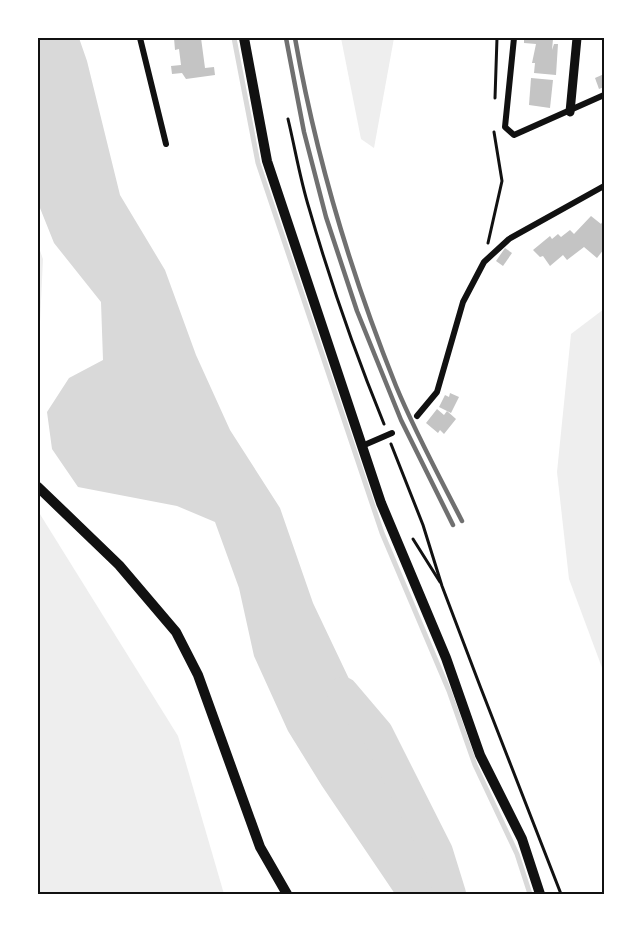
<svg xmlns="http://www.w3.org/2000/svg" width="642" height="932" font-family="Helvetica,sans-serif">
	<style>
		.green { fill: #eee }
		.water { fill: #d9d9d9 }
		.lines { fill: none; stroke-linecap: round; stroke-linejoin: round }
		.stream { stroke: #d9d9d9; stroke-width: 5 }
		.river { stroke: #d9d9d9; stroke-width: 32 }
		.building { fill: #c4c4c4 }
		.path { stroke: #111; stroke-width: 3 }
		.minor { stroke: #111; stroke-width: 6 }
		.tertiary { stroke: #111; stroke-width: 9 }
		.secondary { stroke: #111; stroke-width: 10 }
		.primary { stroke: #111; stroke-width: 10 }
		.rail { stroke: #707070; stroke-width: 4.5 }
		.neatline { fill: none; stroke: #111; stroke-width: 2 }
	</style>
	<rect width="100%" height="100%" fill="#fff"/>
	<!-- green -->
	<g class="green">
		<polygon points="341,38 394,38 374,148 361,139"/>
		<polygon points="38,245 43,259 38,365"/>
		<polygon points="604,309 604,673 569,579 557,472 571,334"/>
		<polygon points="38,511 178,736 224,894 38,894"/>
	</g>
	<!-- water -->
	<polygon class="water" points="38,38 79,38 87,61 120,195 165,270 196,355 230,430 280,508 313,603 407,801 456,876 459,894 395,894 322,786 288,731 254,656 239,588 215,522 177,506 78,487 52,449 47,412 69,378 103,360 101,302 54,243 38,203"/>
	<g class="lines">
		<!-- stream -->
		<polyline class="stream" points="234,38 258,163 382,533 449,691 475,765 517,854 530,894"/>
		<!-- river -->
		<polyline class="river" points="343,693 377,733 437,852 450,894"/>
	</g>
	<!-- building -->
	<g class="building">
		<polygon points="174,38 201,38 205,68 214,67 215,75 186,79 182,73 172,74 171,66 181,65 179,49 175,50"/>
		<polygon points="524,38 553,39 552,50 554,44 558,44 556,75 534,73 535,63 532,63 536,44 524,43"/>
		<polygon points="604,74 604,87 599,89 595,78"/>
		<polygon points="531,78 553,80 550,108 529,105"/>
		<polygon points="591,216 601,224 604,219 604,249 597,258 584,247 567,260 563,255 550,266 543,256 540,257 533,250 550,236 552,239 558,234 561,237 570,230 574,234"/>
		<polygon points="505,248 512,253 503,266 496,261"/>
		<polygon points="450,393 459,397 451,413 439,407 445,395 449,397"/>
		<polygon points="437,409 444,415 447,411 456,419 444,434 440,430 438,433 426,423"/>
	</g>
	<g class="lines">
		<!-- path -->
		<g class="path">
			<polyline points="495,98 497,38"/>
			<path d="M288 119C295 148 300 179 309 208 330 281 355 353 384 424"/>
			<polyline points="488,243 502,181 494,132"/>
			<polyline points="391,444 423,525 442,586 480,686 561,894"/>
			<polyline points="413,539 440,582"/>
		</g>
		<!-- minor -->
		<g class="minor">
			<polyline points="140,38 166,144"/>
			<polyline points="514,38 505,127 514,135 604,95"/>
			<polyline points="417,416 437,392 463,302 484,262 509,239 604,186"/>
			<polyline points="362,446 392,433"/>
		</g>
		<!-- tertiary -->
		<polyline class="tertiary" points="570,112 577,38"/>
		<!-- secondary -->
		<polyline class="secondary" points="244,38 267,161 381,503 446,658 480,755 522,839 540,894"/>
		<!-- primary -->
		<polyline class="primary" points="38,487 119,565 176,632 198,675 260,847 287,894"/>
		<!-- rail -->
		<g class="rail">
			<polyline points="286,38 304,132 326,217 357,311 401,420 453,525"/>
			<path d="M295 38C316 157 351 274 396 386 415 432 439 476 462 521"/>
		</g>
	</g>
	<!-- border -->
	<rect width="642" height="932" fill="none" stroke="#ffffff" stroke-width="78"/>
	<rect x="39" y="39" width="564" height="854" class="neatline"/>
</svg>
